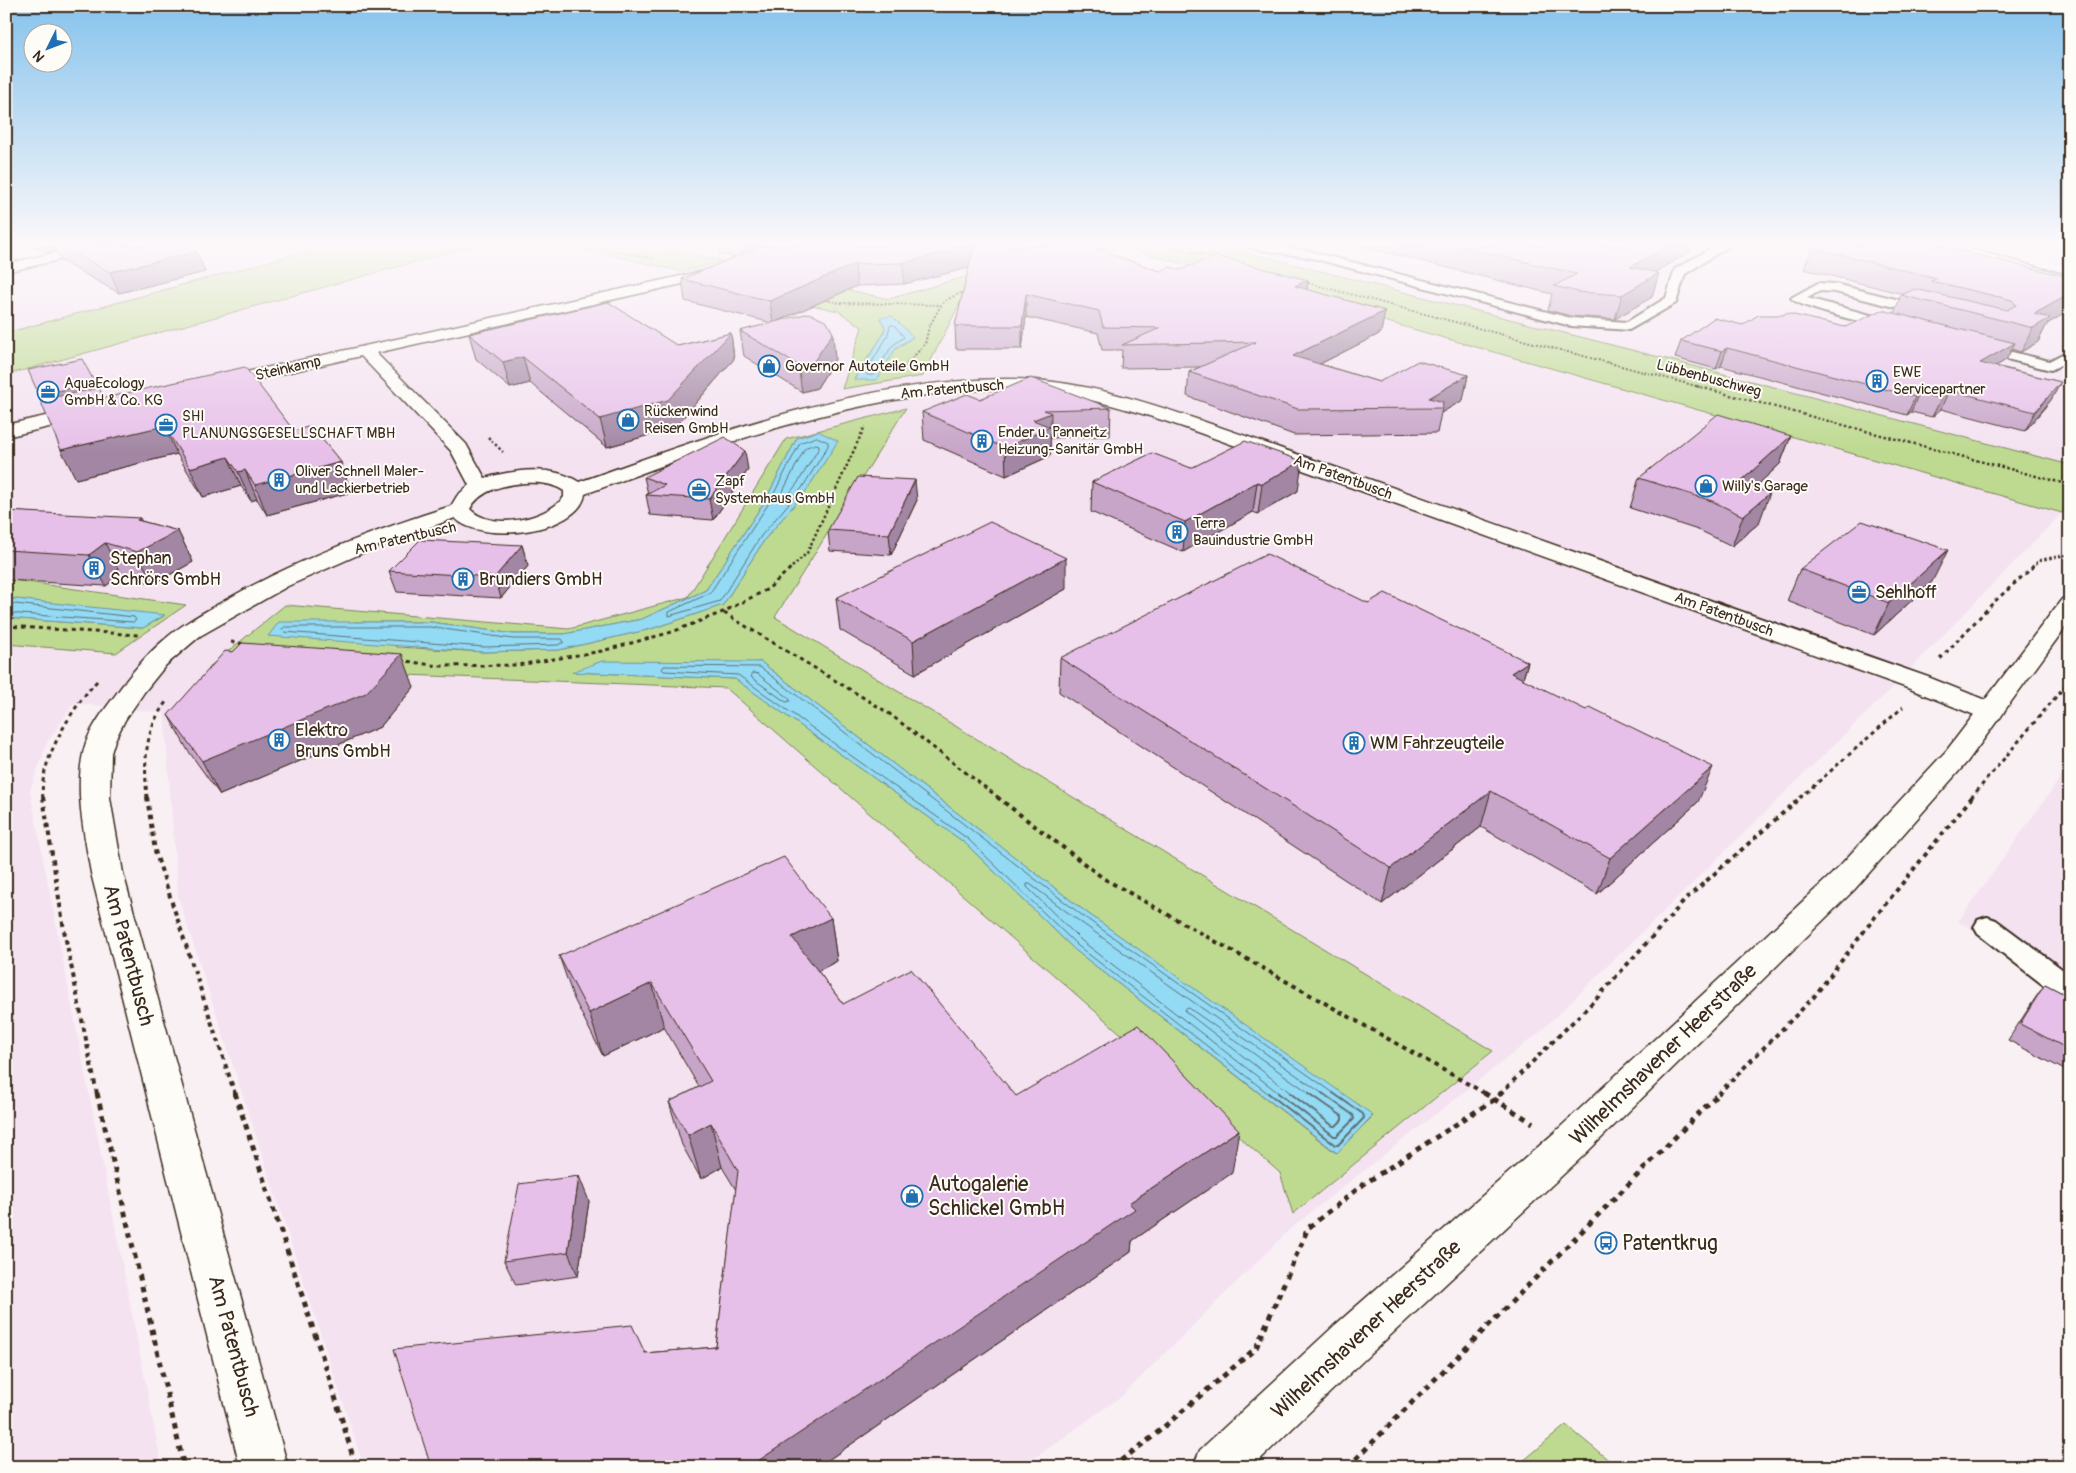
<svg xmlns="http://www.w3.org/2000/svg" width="2076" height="1473" font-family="Pangolin,sans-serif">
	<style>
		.built { fill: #f4e2f1; fill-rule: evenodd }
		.green { fill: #beda91; stroke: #7c8258; fill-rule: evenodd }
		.water { fill: #93daf5; stroke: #70949f }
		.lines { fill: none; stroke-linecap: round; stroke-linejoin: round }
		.shore-far1 { stroke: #5e7074; stroke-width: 1 }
		.shore { stroke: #5e7074; stroke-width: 2 }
		.lane-casing { stroke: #3b2a1e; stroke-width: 4 }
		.street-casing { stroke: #3b2a1e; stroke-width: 3 }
		.secondary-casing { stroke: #3b2a1e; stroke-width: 3 }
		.path-far4 { stroke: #3b2a1e; stroke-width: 2; stroke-dasharray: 2 2; stroke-linecap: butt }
		.path-far3 { stroke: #3b2a1e; stroke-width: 2.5; stroke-dasharray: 2.5 2.5; stroke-linecap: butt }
		.path-far2 { stroke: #3b2a1e; stroke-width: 3; stroke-dasharray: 4 4; stroke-linecap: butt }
		.path-far1 { stroke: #3b2a1e; stroke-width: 4; stroke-dasharray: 4.5 4.5; stroke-linecap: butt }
		.path { stroke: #3b2a1e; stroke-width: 5; stroke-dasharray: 5.5 5.5; stroke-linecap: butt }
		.lane { fill: #fdfcf7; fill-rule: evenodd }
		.street { fill: #fdfcf7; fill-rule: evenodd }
		.secondary { fill: #fdfcf7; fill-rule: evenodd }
		.wall { fill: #c7a5c8; stroke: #3b2a1e }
		.shaded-wall { fill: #a286a3; stroke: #3b2a1e }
		.building { fill: #e7c0e9; stroke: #3b2a1e }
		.labels { text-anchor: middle; stroke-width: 4; stroke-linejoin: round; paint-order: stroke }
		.far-poi-label { font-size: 15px; fill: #3b2a1e; stroke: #fdfcf7; text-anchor: start }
		.far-street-label { font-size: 15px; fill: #3b2a1e; stroke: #fdfcf7 }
		.poi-label { font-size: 18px; fill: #3b2a1e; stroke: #fdfcf7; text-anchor: start }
		.near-street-label { font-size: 21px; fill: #3b2a1e; stroke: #fdfcf7 }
		.near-poi-label { font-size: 21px; fill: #3b2a1e; stroke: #fdfcf7; text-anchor: start }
	</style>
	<rect width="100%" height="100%" fill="#f9f0f4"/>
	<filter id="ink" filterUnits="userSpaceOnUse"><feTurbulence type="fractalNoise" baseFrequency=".02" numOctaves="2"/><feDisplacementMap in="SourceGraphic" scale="10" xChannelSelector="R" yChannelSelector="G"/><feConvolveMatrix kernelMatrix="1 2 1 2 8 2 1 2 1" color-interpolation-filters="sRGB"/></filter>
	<g filter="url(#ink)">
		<!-- built -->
		<g class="built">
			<polygon points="6,246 325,246 6,333"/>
			<path d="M473 246H571L683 272 721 261 660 246H1070L889 299 765 272 737 288 838 311 862 327 843 389 963 297 1122 247 2062 513 1887 693 1539 1033 1291 1228 1122 1396 1022 1467H364L178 897 164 713 74 703 47 743 30 791 162 1467H6V644L116 653 185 605 6 579V375ZM905 408 774 617 1493 1051 1293 1214 1280 1173 726 688 210 667 285 605 569 629 688 597 786 439Z"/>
			<polygon points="1222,246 1916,246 2070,289 2070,465 1659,357"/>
			<polygon points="1991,246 2070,246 2070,268"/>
			<polygon points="2070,764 2070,979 1958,922"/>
		</g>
		<!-- green -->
		<g class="green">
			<polygon points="325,246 473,246 6,375 6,333"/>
			<polygon points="571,246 660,246 722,261 683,272"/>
			<path d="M1070 246H1222L1659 357 2070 465V500L2062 513 1123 247 963 297 923 376 842 389 862 327 838 311 736 288 765 272 889 299ZM880 318 902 326 913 337 854 379 883 335 885 327Z"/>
			<path d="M906 408 775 617 1493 1051 1293 1214 1280 1173 726 688 209 667 285 605 569 629 688 597 786 439ZM828 437 837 441 806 491 765 539 723 605 651 629 559 650 484 652 397 647 355 622H431L514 634H564L642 619 706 590 765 501 797 438ZM761 662 1086 912 1373 1116 1336 1153 1075 950 965 843 735 679 573 672Z"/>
			<polygon points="6,579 186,605 116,653 6,644 6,618 143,628 164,616 6,598"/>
			<polygon points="1566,1425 1617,1467 1516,1467"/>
		</g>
		<!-- water -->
		<g class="water">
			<polygon points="892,316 913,337 896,348 877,380 854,380 883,335 885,327 880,318"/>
			<polygon points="818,431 838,441 806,491 765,539 723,605 651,629 559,650 484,652 268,636 279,622 431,622 514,634 564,634 642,619 706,590 765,501 797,438"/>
			<polygon points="6,598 165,615 143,628 6,618"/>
			<polygon points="602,661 761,662 1086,912 1373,1115 1337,1153 1075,950 965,843 735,679 572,672"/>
		</g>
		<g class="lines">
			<!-- shore-far1 -->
			<g class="shore-far1">
				<polygon points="894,325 904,337 892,346 874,375 867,375 866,372 887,337 890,326"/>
				<polygon points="817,437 828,442 828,446 802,488 761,536 720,601 669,616 669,612 710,593 769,503 800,443"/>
				<polygon points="816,444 819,445 819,448 797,484 784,500 781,500 780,497 805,448"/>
				<polyline points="6,603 134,617 136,620 133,622 6,613"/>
				<polygon points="285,627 430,627 513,639 562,639 564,642 558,645 484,647 284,632 282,630"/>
				<polygon points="754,673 758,674 789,698 790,701 786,702 752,678 751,675"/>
				<polyline points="1269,1094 1078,946 968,839 738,675 664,671 662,669 664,666 760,667 1083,916 1335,1094"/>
				<polyline points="1280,1094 1082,941 1027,887 1027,884 1030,884 1079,921 1323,1094"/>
				<polyline points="1292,1094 1186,1012 1185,1009 1189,1008 1311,1094"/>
			</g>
			<!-- shore -->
			<g class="shore">
				<polyline points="1268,1093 1335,1145 1338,1145 1364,1118 1363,1114 1333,1093"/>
				<polyline points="1278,1093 1334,1136 1337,1136 1354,1119 1353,1115 1322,1093"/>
				<polyline points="1290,1093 1333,1126 1336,1126 1342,1120 1342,1116 1309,1093"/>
			</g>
			<!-- lane casing -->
			<g class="lane-casing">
				<g id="lane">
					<polygon points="1248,246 1277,246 1308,251 1571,318 1627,322 1666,298 1675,269 1715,246 1729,246 1685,274 1676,303 1629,330 1571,326 1308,257 1254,249"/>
					<path d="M1818 283 1835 284 1932 308 1933 311 1927 315 1835 292 1820 291 1807 298 1900 323 1902 326 1900 329 1895 330C1877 325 1800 309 1791 298Z"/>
					<polygon points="1979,344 2049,361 2070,350 2070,360 2051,370 1974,351 1972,348 1974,345"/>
					<polygon points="1987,917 1996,920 2070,975 2070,1001 2060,998 1978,934 1974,927 1978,920"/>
				</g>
			</g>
			<!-- street casing -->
			<g class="street-casing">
				<g id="street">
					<polygon points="85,246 110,246 108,249 6,272 6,264"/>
					<polygon points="1937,246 1960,246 2070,276 2070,285 1939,249"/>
					<path d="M717 268 722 269 724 272 722 275 376 353 466 444 485 478C515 470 551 464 579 482 716 433 857 381 1005 379 1073 378 1141 400 1205 422 1252 438 1299 455 1346 471 1540 539 1734 610 1928 677L2000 706 2004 712 2000 718 1991 720 1982 718 1910 689 1186 428C1136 411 1087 396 1035 391 999 387 962 391 926 395 808 411 696 453 585 494 580 533 480 545 455 518L376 547 288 586 200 636 166 665 145 691 125 720 115 740 111 753 110 798 123 873 288 1467H240L91 873C84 833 74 789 84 749 89 730 102 713 114 697 129 676 145 656 164 640 182 624 203 613 224 601 296 560 372 531 451 506L457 496 469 485 451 451 361 356 215 389 209 388 206 384 209 380 215 379ZM525 483C539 482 552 483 564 491V497C546 520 491 531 470 509 481 489 504 485 525 483Z"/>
					<polygon points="85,407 92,409 94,413 92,417 6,437 6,425"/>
				</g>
			</g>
			<!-- secondary casing -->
			<g class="secondary-casing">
				<polygon id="secondary" points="2070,597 2070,621 1967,762 1854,890 1582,1157 1366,1358 1252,1467 1193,1467 1200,1450 1334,1326 1554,1133 1832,874 1947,750 2062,599"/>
			</g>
			<!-- path-far4 -->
			<g class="path-far4">
				<polyline points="592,246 655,259"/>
				<polyline points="1169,246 1216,258"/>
				<polyline points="1095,250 1109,246"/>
				<polyline points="1304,282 1700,387"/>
				<polyline points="821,299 840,303 941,305"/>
				<polyline points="904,367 925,344 929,327 941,305 946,300 967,290"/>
			</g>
			<!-- path-far3 -->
			<g class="path-far3">
				<polyline points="1696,386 2070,485"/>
				<polyline points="488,437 503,452"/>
				<polyline points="792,567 807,553 865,426"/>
				<polyline points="2032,567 2040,560 2066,555 2070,549"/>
			</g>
			<!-- path-far2 -->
			<g class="path-far2">
				<polyline points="724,613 887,712 999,798"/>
				<polyline points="6,626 138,635"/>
				<polyline points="231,642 245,644"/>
				<polyline points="1940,659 1994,602 2034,566"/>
				<polyline points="400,660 438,666 518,665 602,651 672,632 723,612 768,589 793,566"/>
				<path d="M43 798C37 763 75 703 99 679"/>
				<path d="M147 798C144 763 144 731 166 702"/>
				<polyline points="1800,798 1903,707"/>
				<polyline points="1971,798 2070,680"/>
			</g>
			<!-- path-far1 -->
			<g class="path-far1">
				<polyline points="43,797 64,930 97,1094"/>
				<polyline points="147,797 155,851 235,1094"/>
				<polyline points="997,797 1103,878 1486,1094"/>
				<polyline points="1500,1094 1597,998 1687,898 1801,797"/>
				<polyline points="1718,1094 1813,998 1875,917 1972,797"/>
			</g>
			<!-- path -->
			<g class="path">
				<polyline points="97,1093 184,1467"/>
				<polyline points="235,1093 330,1380 356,1467"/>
				<polyline points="1484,1093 1533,1123"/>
				<polyline points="1112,1467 1151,1438 1256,1348 1308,1228 1364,1184 1495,1099 1501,1093"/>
				<polyline points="1348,1467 1719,1093"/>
			</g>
			<!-- lane -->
			<use href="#lane" class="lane"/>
			<!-- street -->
			<use href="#street" class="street"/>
			<!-- secondary -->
			<use href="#secondary" class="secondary"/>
		</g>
		<!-- wall -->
		<g class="wall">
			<polygon points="33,246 184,246 197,252 205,272 119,293 61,261 56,251 46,253"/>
			<polygon points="719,246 1086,246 1160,271 1180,270 1308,280 1307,289 1381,333 1320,364 1379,382 1468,375 1463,400 1441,413 1437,433 1294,435 1187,396 1189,372 1200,367 1121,368 1122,350 1102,350 1098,333 1026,317 1022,349 956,349 955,326 969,268 904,284 857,286 776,322 835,359 817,388 802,392 744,356 740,331 772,323 685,301 682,279 735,257 720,254"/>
			<polygon points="1361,246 1692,246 1690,252 1655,272 1652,297 1615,319 1571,316 1548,310 1552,294"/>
			<polygon points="1812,248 2070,277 2070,310 2047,324 2038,342 2021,352 2012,349 2006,360 1996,366 2061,382 2051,400 2025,431 1941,409 1932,417 1911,412 1907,415 1721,366 1716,369 1675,358 1681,341 1743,325 1845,327 1894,313 1901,295 1903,294 1804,269"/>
			<polygon points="731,333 734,359 674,428 607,447 530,383 510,388 476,359 469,334 678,346"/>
			<polygon points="98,388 104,398 294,431 351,492 267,515 257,499 251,501 241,486 203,497 177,454 76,479"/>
			<polygon points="980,399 1111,408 1110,436 1050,438 1050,456 1006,476 924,440 922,412"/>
			<polygon points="1791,436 1780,464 1754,488 1759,523 1732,546 1701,531 1630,508 1639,478"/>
			<polygon points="1191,468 1298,491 1258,514 1253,512 1183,552 1091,512 1092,482"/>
			<polygon points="748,470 713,520 650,515 646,495 648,494 644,477"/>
			<polygon points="917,500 891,555 830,551 828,530"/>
			<polygon points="6,511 141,521 178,531 193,562 153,584 121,574 106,586 6,580"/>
			<polygon points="522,545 528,566 501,598 397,592 389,571"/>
			<polygon points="1800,569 1932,582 1874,635 1787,601"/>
			<polygon points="1066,589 915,674 840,630 836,598"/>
			<polygon points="1368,603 1528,662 1523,679 1698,802 1597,894 1481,827 1382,904 1059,692 1060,658"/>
			<polygon points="414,687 380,727 220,795 187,749 168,715"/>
			<polygon points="831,918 837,961 818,971 843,1004 1016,1096 1232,1173 1132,1241 1131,1252 818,1467 645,1353 716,1347 736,1190 722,1167 701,1179 682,1145 669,1102 699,1087 664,1027 603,1056 574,999 559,956"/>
			<polygon points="2045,984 2070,997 2070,1073 2008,1040 2034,1000"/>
			<polygon points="589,1201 578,1276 516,1285 504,1261"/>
		</g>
		<!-- shaded-wall -->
		<g class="shaded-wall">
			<polygon points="43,246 54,246 56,251 46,253"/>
			<polygon points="742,246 785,246 744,259"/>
			<polygon points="972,246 974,246 975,266 904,284 903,263"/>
			<polygon points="1668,246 1692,246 1690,252 1624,290 1630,267"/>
			<polygon points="197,252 205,272 119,293 110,272"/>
			<polygon points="855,264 857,286 773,323 770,301"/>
			<polygon points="1659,273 1652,297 1615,319 1622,295"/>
			<polygon points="1308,280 1305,302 1295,286"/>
			<polygon points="1026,294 1026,317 1022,349 1022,326"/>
			<polygon points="2070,294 2070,310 2047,324 2038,342 2021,352 2033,328 2034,314"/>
			<polygon points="1385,311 1381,333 1290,379 1293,356"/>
			<polygon points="731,333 734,359 674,428 607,447 600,419"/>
			<polygon points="833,333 835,359 817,388 802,392 798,365"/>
			<polygon points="2015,343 2006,360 1972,380 1980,363"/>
			<polygon points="1727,348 1721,366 1716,369 1722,351"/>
			<polygon points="523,357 530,383 510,388 503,362"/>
			<polygon points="1468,375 1463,400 1441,413 1442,408 1429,398"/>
			<polygon points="2061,382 2051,400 2025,431 2035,412"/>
			<polygon points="95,383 104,401 48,414 39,395"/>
			<polygon points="1949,390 1941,409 1932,417 1941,399"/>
			<polygon points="1919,393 1911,412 1907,415 1915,397"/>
			<polygon points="1051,413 1050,456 1006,476 1005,448 1033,420"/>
			<polygon points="164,426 177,454 76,479 61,450"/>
			<polygon points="1791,436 1780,464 1731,510 1739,483"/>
			<polygon points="745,451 748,470 713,520 709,499"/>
			<polygon points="228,457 241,486 203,497 190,468"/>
			<polygon points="1302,461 1298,491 1258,514 1262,484"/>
			<polygon points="341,462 351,492 267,515 255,485"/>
			<polygon points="245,470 257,499 251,501 238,472"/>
			<polygon points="915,480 917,500 891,555 889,534"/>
			<polygon points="1257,482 1253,512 1183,552 1185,522"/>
			<polygon points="1770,493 1759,523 1732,546 1743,516"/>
			<polygon points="140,518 152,544 178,531 193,562 153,584 137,552 137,520"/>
			<polygon points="105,543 121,574 106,586 89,555"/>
			<polygon points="522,545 528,566 501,598 495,577"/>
			<polygon points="1948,550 1932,582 1874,635 1889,603"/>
			<polygon points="1066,558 1066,589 915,674 913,641"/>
			<polygon points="402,654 414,687 380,727 220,795 202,761"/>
			<polygon points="1528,662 1518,695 1511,673"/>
			<polygon points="1713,767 1698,802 1597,894 1610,858"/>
			<polygon points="1491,791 1481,827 1382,904 1391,868"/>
			<polygon points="831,918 837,961 800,980 792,937"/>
			<polygon points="652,983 664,1027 603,1056 589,1013"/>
			<polygon points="711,1123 722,1167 701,1179 688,1135"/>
			<polygon points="1239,1130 1232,1173 1132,1241 1131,1252 818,1467 749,1467 1129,1203"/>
			<polygon points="579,1176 589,1201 578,1276 568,1252"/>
		</g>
		<!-- building -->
		<g class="building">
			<polygon points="61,246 184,246 197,252 110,272"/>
			<polygon points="763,246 972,246 903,263 855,264 770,301 682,279"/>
			<polygon points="974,246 1086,246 1160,271 1170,267 1180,270 1216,256 1308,280 1295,286 1385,311 1293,356 1379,382 1418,361 1468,375 1429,398 1443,402 1442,408 1298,409 1189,372 1256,342 1122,345 1160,328 1103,327 1099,311 1026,294 1022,326 955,326"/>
			<polygon points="1457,246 1668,246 1630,267 1659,273 1622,295 1578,292 1554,286 1577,274"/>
			<polygon points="1815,246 1940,246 2070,277 2070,294 2034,314 2050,318 2033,328 1901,295 1915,289 2007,310 2016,305 2012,300 1931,281 1937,278 1812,248"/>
			<polygon points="608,302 678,346 731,333 668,400 600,419 523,357 503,362 469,334"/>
			<polygon points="1882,310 2015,343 1980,363 2061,382 2035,412 1949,390 1941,399 1919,393 1915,397 1727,348 1722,351 1681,341 1714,318 1743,325 1758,315 1783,315 1786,313 1845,327"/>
			<polygon points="809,313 827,322 833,333 814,361 798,365 740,331"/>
			<polygon points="82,359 95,383 39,395 28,370"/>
			<polygon points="245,367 294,431 311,426 341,462 255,485 245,470 238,472 228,457 190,468 164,426 61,450 40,400 99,388 104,398"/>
			<polygon points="1031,378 1111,408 1044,410 1051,413 1033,420 1050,427 1005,448 922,412 967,394 980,399"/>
			<polygon points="1718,414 1791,436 1739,483 1770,493 1743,516 1712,501 1639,478"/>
			<polygon points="725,437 745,451 709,499 646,495 665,485 644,477"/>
			<polygon points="1245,441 1302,461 1262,484 1257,482 1185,522 1092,482 1152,453 1191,468"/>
			<polygon points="858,477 915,480 889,534 828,530"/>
			<polygon points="6,511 140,518 137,520 178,531 137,552 105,543 89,555 6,550"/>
			<polygon points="1862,521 1948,550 1889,603 1800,569"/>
			<polygon points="990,522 1066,558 913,641 836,598"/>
			<polygon points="420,540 522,545 495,577 389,571"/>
			<polygon points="1267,554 1368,603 1385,593 1528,662 1511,673 1586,710 1590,707 1713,767 1610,858 1491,791 1391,868 1060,658"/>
			<polygon points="242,643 402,654 366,693 202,761 168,715 225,651 233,652"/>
			<polygon points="784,857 831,918 792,937 843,1004 911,969 1016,1096 1138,1025 1239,1130 1129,1203 1135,1209 749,1467 431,1467 394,1349 632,1325 645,1353 716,1347 738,1171 711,1123 688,1135 669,1102 711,1081 652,983 589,1013 559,956"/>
			<polygon points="2045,984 2070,997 2070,1050 2020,1024"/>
			<polygon points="579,1176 568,1252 504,1261 519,1184"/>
		</g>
	</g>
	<!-- sky -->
	<linearGradient id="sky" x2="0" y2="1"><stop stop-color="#86c3ed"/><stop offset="0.54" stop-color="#fcf8fa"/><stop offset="1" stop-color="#fcf8fa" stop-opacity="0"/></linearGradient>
	<rect width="2076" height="452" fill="url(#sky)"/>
	<!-- icons -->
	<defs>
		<g id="shop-ring" transform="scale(1.125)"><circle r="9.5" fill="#fdfcf7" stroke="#1f6fb2" stroke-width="1.5"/><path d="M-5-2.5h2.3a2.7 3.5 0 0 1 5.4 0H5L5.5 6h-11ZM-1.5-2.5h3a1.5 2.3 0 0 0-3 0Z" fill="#1f6fb2"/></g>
		<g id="building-ring" transform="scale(1.125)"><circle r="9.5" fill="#fdfcf7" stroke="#1f6fb2" stroke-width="1.5"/><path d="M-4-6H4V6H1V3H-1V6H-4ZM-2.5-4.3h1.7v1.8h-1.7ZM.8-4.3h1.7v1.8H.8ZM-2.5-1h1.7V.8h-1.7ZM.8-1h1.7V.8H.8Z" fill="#1f6fb2"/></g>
		<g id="office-ring" transform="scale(1.125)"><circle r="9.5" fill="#fdfcf7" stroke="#1f6fb2" stroke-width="1.5"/><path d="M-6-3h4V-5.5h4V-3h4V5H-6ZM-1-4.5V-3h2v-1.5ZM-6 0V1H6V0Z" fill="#1f6fb2"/></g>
		<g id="bus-ring" transform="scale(1.125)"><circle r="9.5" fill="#fdfcf7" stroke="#1f6fb2" stroke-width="1.5"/><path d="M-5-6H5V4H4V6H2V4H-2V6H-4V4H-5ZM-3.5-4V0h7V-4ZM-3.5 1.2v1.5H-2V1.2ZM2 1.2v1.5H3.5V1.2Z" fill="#1f6fb2"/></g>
	</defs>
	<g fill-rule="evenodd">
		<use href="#shop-ring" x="769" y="366"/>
		<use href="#building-ring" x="1877" y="381"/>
		<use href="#office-ring" x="48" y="392"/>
		<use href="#shop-ring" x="628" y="420"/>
		<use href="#office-ring" x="166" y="425"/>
		<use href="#building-ring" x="982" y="441"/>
		<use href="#building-ring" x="279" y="480"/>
		<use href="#shop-ring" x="1706" y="486"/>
		<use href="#office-ring" x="699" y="490"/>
		<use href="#building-ring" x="1177" y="532"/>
		<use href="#building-ring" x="94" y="568"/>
		<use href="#building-ring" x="463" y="579"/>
		<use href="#office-ring" x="1859" y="592"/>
		<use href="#building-ring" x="279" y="740"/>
		<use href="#building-ring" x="1354" y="743"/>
		<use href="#shop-ring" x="912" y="1196"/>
		<use href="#bus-ring" x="1606" y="1243"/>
	</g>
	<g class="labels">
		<!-- far-poi labels -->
		<g class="far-poi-label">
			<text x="785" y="371">Governor Autoteile GmbH</text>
			<text x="1893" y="377">EWE<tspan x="1893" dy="17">Servicepartner</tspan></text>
			<text x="64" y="388">AquaEcology<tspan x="64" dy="17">GmbH &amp; Co. KG</tspan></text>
			<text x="644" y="416">Rückenwind<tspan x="644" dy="17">Reisen GmbH</tspan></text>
			<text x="182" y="421">SHI<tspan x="182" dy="17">PLANUNGSGESELLSCHAFT MBH</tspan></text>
			<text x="998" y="437">Ender u. Panneitz<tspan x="998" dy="17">Heizung-Sanitär GmbH</tspan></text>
			<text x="295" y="476">Oliver Schnell Maler-<tspan x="295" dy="17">und Lackierbetrieb</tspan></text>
			<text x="715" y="486">Zapf<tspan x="715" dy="17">Systemhaus GmbH</tspan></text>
			<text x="1722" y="491">Willy's Garage</text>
			<text x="1193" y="528">Terra<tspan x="1193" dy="17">Bauindustrie GmbH</tspan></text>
		</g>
		<!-- far-street labels -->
		<g class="far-street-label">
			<text transform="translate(288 368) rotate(-13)" y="5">Steinkamp</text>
			<text transform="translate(1709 378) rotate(15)" y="5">Lübbenbuschweg</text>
			<text transform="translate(952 389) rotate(-5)" y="5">Am Patentbusch</text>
			<text transform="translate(1343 477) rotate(20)" y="5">Am Patentbusch</text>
			<text transform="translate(405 538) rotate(-13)" y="5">Am Patentbusch</text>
			<text transform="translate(1724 614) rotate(20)" y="5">Am Patentbusch</text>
		</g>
		<!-- poi labels -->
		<g class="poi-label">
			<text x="110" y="564">Stephan<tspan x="110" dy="21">Schrörs GmbH</tspan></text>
			<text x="479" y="585">Brundiers GmbH</text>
			<text x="1875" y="598">Sehlhoff</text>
			<text x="295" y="736">Elektro<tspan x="295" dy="21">Bruns GmbH</tspan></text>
			<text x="1370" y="749">WM Fahrzeugteile</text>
		</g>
		<!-- near-street labels -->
		<g class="near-street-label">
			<text transform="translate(129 955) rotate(75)" y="7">Am Patentbusch</text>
			<text transform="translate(1663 1054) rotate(-44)" y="7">Wilhelmshavener Heerstraße</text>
			<text transform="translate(1366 1329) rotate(-43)" y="7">Wilhelmshavener Heerstraße</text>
			<text transform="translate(234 1346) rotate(75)" y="7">Am Patentbusch</text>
		</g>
		<!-- near-poi labels -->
		<g class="near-poi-label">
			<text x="928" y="1191">Autogalerie<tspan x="928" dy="24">Schlickel GmbH</tspan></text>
			<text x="1622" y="1250">Patentkrug</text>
		</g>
	</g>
	<!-- margin -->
	<rect width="2076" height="1473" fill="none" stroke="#fdfcf7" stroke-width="25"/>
	<rect x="12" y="12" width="2051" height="1448" fill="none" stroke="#3b2a1e" stroke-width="2" filter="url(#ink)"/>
	<!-- north arrow -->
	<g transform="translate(48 48) rotate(228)"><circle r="24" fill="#fdfcf7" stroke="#afa8a0"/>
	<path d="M0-4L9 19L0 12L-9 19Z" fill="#1f6fb2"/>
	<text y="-8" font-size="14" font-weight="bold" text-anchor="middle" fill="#3b2a1e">N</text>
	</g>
</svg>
